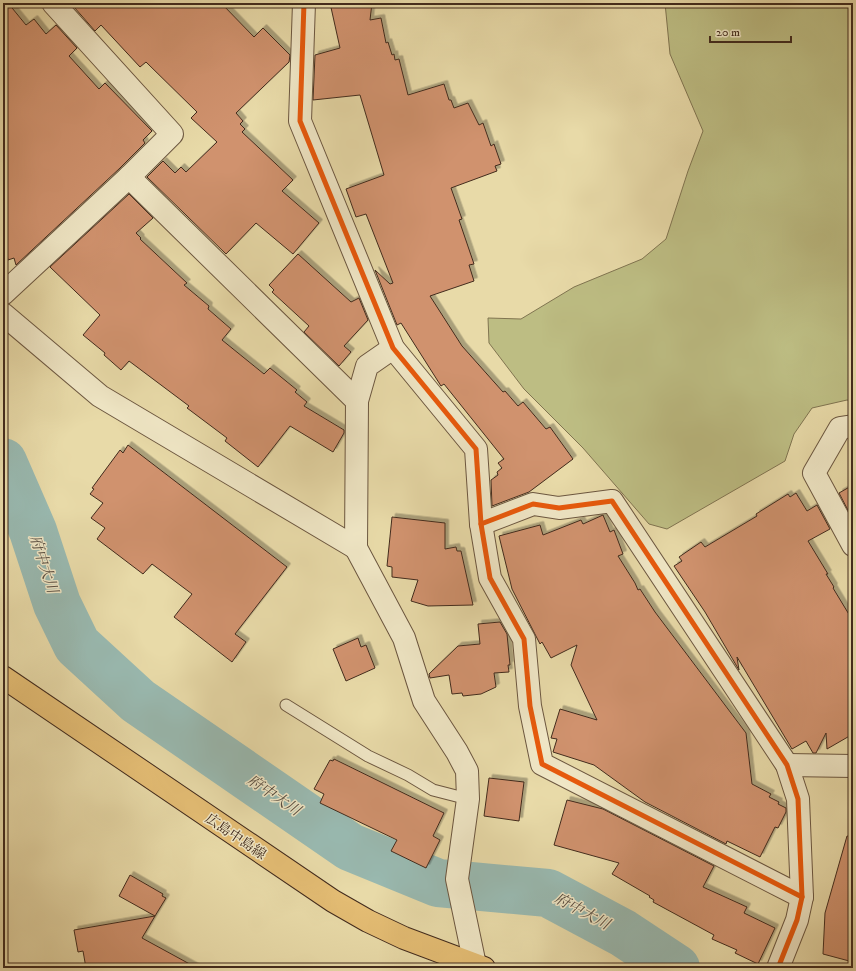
<svg xmlns="http://www.w3.org/2000/svg" width="856" height="971" font-family="'IM FELL DW Pica','Noto Serif JP',serif">
	<style>
		.green { fill: #bdbd83; stroke: #807450 }
		.lines { fill: none; stroke-linecap: round; stroke-linejoin: round }
		.river { stroke: #99b9b0; stroke-width: 48 }
		.building { fill: #d0926e; stroke: #422b1d; filter: url(#shadow) }
		.lane-casing { stroke: #6c5740; stroke-width: 13 }
		.street-casing { stroke: #6c5740; stroke-width: 24 }
		.primary-casing { stroke: #422b1d; stroke-width: 24 }
		.lane { stroke: #f0e7c6; stroke-width: 11 }
		.street { stroke: #f0e7c6; stroke-width: 22 }
		.primary { stroke: #e4bd74; stroke-width: 22 }
		.cycleway-casing { stroke: #f0e7c6; stroke-width: 8 }
		.cycleway { stroke: #e8590c; stroke-width: 5 }
		.labels { text-anchor: middle; stroke-width: 3; stroke-linejoin: round; paint-order: stroke }
		.street-label { font-size: 14px; fill: #422b1d; stroke: #f0e7c6 }
		.water-label { font-size: 15px; font-style: italic; fill: #584e42; stroke: #f0e7c6 }
	</style>
	<defs>
		<filter id="shadow"><feDropShadow dx="3.5" dy="-3.5" stdDeviation="0" flood-color="#0004"/></filter>
	</defs>
	<rect width="100%" height="100%" fill="#e8daa8"/>
	<filter id="stains"><feTurbulence type="fractalNoise" baseFrequency=".005" numOctaves="4"/><feColorMatrix values="0 0 0 0 .2 0 0 0 0 .09 0 0 0 0 .02 0 0 0 .5 -.17"/></filter>
	<radialGradient id="worn" r=".72"><stop offset=".6" stop-color="#630" stop-opacity="0"/><stop offset="1" stop-color="#630" stop-opacity=".3"/></radialGradient>
	<!-- green -->
	<polygon class="green" points="665,3 853,3 853,401 847,400 812,408 794,434 785,461 667,529 649,524 583,448 524,389 489,343 488,318 521,319 574,287 642,259 666,239 688,171 703,131 670,54"/>
	<g class="lines">
		<!-- river -->
		<polyline class="river" points="3,462 33,531 57,604 77,645 138,701 350,847 438,883 548,893 623,933 676,968"/>
	</g>
	<!-- building -->
	<g class="building">
		<polygon points="3,3 8,3 26,25 34,19 46,34 56,25 77,48 69,56 99,89 105,83 152,131 143,140 145,143 120,168 16,265 14,258 8,260 7,255 3,256"/>
		<polygon points="78,3 221,3 254,37 263,28 290,55 289,62 236,113 243,121 240,124 245,129 242,132 293,180 282,191 319,223 293,254 256,223 226,254 147,177 163,161 175,173 181,167 186,172 217,142 191,118 197,112 146,62 140,67 101,25 95,31 74,7"/>
		<polygon points="330,3 372,3 370,20 381,18 386,43 388,42 392,55 394,54 395,60 399,59 408,95 444,84 449,100 451,100 454,108 468,103 479,125 483,123 491,146 494,144 501,164 495,166 497,171 451,188 462,219 459,220 474,264 469,265 474,281 430,296 462,346 503,392 505,391 518,406 523,402 546,429 550,427 573,459 529,492 492,506 491,480 498,475 497,472 502,468 498,463 504,459 444,384 441,386 401,323 397,325 375,270 390,284 393,283 366,214 356,217 346,189 384,175 360,95 313,100 315,55 340,48"/>
		<polygon points="129,194 153,218 136,233 141,238 140,239 187,283 184,285 209,306 208,309 231,329 222,340 264,374 270,368 297,390 295,392 307,402 304,406 344,430 344,433 333,452 290,426 258,467 225,441 227,438 187,408 189,406 129,361 121,370 104,355 105,353 83,335 100,315 50,267"/>
		<polygon points="298,254 351,302 359,298 368,320 344,346 351,352 339,366 304,332 309,326 272,292 274,290 269,285"/>
		<polygon points="128,445 287,567 235,634 246,642 232,662 174,617 192,594 152,564 143,574 97,539 105,528 91,518 103,503 90,494 94,489 92,488 120,450 123,453"/>
		<polygon points="853,485 853,515 851,516 839,493"/>
		<polygon points="796,493 807,511 817,505 830,529 808,541 828,574 826,574 834,587 833,588 853,621 853,734 827,749 826,733 816,753 813,753 806,741 792,749 737,657 739,670 705,612 674,566 682,561 679,557 701,542 705,547 757,516 756,514 788,494 790,497"/>
		<polygon points="603,515 610,532 614,530 623,554 618,556 635,583 638,590 640,589 655,612 746,733 752,784 771,794 769,797 779,802 778,804 786,808 786,812 778,828 775,827 760,857 727,841 726,844 645,802 594,765 553,752 557,739 551,738 560,709 597,720 571,665 577,645 551,658 542,642 540,644 512,589 499,536 540,525 543,535 581,520 583,524"/>
		<polygon points="392,517 445,523 445,549 456,547 457,551 461,551 473,605 428,606 411,601 418,580 392,577 392,567 387,566"/>
		<polygon points="500,622 507,634 510,665 508,665 509,672 494,673 496,687 481,694 463,696 462,693 452,694 449,675 430,678 429,674 458,646 480,644 478,624"/>
		<polygon points="358,638 361,647 366,645 375,668 346,681 333,649"/>
		<polygon points="334,759 444,813 433,836 440,840 426,868 391,851 397,840 320,803 324,794 314,789 330,760 333,761"/>
		<polygon points="489,778 524,782 519,821 484,816"/>
		<polygon points="567,800 603,809 714,866 703,887 747,907 744,913 775,928 758,964 735,953 737,950 712,939 714,935 653,902 654,900 649,897 650,896 612,874 619,863 554,845"/>
		<polygon points="847,836 853,837 853,962 823,954 825,913"/>
		<polygon points="130,875 163,894 162,896 166,898 155,916 119,896"/>
		<polygon points="155,916 142,938 197,968 86,968 83,951 78,952 74,930"/>
	</g>
	<g class="lines">
		<!-- lane casing -->
		<g class="lane-casing">
			<polyline id="lane" points="286,705 368,756 408,775 433,790 468,799"/>
		</g>
		<!-- street casing -->
		<g class="street-casing">
			<g id="street">
				<polyline points="304,3 300,121 393,348 476,449 481,524 490,578 524,639 530,706 542,764 802,897"/>
				<polyline points="129,177 357,401"/>
				<polyline points="3,294 129,177 172,134 53,3"/>
				<polyline points="3,314 100,396 356,548"/>
				<polyline points="393,348 367,366 357,401 356,548 404,638 424,701 457,752 467,771 468,799 457,879 475,965"/>
				<polyline points="853,426 840,428 814,473 853,545"/>
				<polyline points="481,524 533,504 559,508 612,501 787,765 798,799 802,897 797,920 778,968"/>
				<polyline points="787,765 853,766"/>
			</g>
		</g>
		<!-- primary casing -->
		<g class="primary-casing">
			<polyline id="primary" points="3,677 333,901 368,921 404,938 484,968"/>
		</g>
		<!-- lane -->
		<use href="#lane" class="lane"/>
		<!-- street -->
		<use href="#street" class="street"/>
		<!-- primary -->
		<use href="#primary" class="primary"/>
		<!-- cycleway casing -->
		<g class="cycleway-casing">
			<g id="cycleway">
				<polyline points="304,3 300,121 393,348 476,449 481,524 490,578 524,639 530,706 542,764 802,897"/>
				<polyline points="481,524 533,504 559,508 612,501 787,765 798,799 802,897 797,920 778,968"/>
			</g>
		</g>
		<!-- cycleway -->
		<use href="#cycleway" class="cycleway"/>
	</g>
	<g class="labels">
		<!-- street labels -->
		<g class="street-label">
			<text transform="translate(236 836) rotate(34)" y="5">広島中島線</text>
		</g>
		<!-- water labels -->
		<g class="water-label">
			<text transform="translate(44 564) rotate(72)" y="5">府中大川</text>
			<text transform="translate(274 795) rotate(34)" y="5">府中大川</text>
			<text transform="translate(582 911) rotate(28)" y="5">府中大川</text>
		</g>
	</g>
	<!-- margin -->
	<rect width="856" height="971" fill="none" stroke="#e8daa8" stroke-width="16"/>
	<rect x="4" y="4" width="848" height="963" fill="none" stroke="#422b1d" stroke-width="2"/>
	<rect x="8" y="8" width="840" height="955" fill="none" stroke="#422b1d"/>
	<!-- scale -->
	<path d="M710 36v6h81v-6" fill="none" stroke="#422b1d" stroke-width="2"/>
	<text x="716" y="36" font-size="12" fill="#422b1d" stroke="#f0e7c6" stroke-width="3" paint-order="stroke">20 m</text>
	<rect width="100%" height="100%" filter="url(#stains)"/>
	<rect width="100%" height="100%" fill="url(#worn)"/>
</svg>
